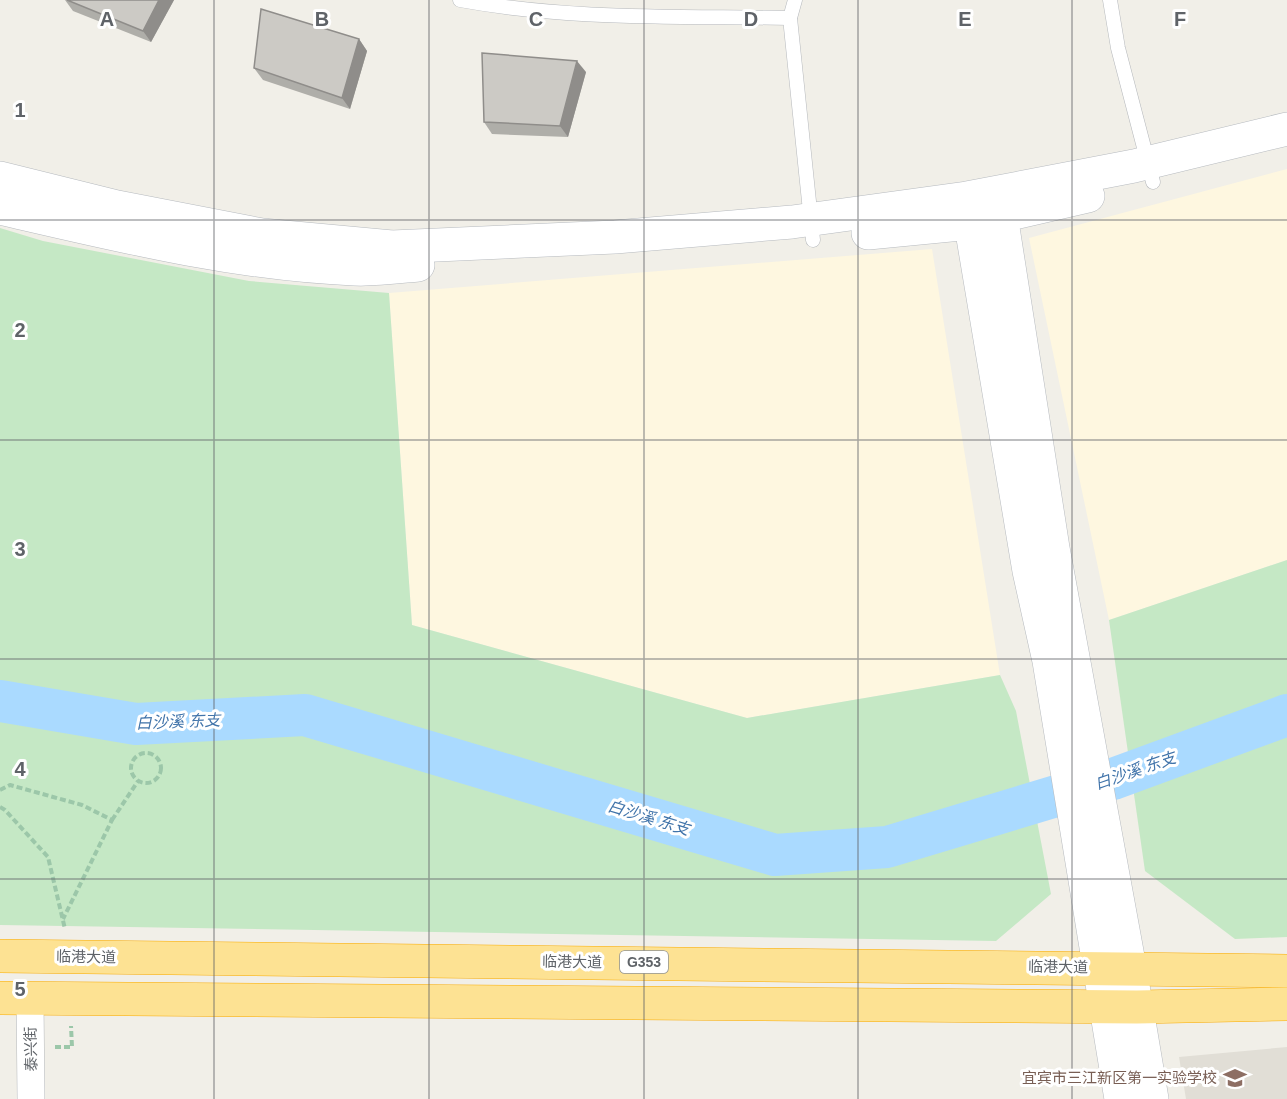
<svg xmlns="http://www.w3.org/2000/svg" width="1287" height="1099" font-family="Arial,'Noto Sans SC',sans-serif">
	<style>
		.commercial { fill: #fef7e0 }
		.education { fill: #e1ded6 }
		.green { fill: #c5e8c5 }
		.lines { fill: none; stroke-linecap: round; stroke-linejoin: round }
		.river { stroke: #aadaff; stroke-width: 42 }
		.lane-casing { stroke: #b5b8bc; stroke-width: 15 }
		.street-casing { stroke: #b5b8bc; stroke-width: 28 }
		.secondary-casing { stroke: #b6babf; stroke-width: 34 }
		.highway-casing { stroke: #f9ab00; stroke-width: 34 }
		.path { stroke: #9cc7a9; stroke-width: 4; stroke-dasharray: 6 3; stroke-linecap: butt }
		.lane { stroke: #fff; stroke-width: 14 }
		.street { stroke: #fff; stroke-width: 27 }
		.secondary { stroke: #fff; stroke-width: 33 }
		.highway { stroke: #fde293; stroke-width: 33 }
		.wall { fill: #afaea9 }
		.shaded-wall { fill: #8f8d8a }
		.building { fill: #cccac5; stroke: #8f8d8a; stroke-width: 1.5 }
		.grid { fill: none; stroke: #5f6368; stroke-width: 1.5; stroke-opacity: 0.55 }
		.labels { text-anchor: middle; stroke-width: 6; stroke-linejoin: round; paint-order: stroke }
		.shield { fill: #fff; stroke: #8f9295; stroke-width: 1.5 }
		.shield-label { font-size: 14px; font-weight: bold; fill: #5f6368 }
		.street-label { font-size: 15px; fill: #5f6368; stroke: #fff }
		.education-label { font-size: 15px; fill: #785e54; stroke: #fff; text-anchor: end }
		.water-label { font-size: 16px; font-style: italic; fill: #4174aa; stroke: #fff }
		.grid-label { font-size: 20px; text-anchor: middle; font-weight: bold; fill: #5f6368; stroke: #fff; stroke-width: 6; stroke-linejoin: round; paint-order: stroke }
	</style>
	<rect width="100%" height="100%" fill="#f1efe8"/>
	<!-- commercial -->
	<g class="commercial">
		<polygon points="1287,169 1287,560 1109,620 1029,238"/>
		<polygon points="932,249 1000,675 747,718 412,625 389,293"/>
	</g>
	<!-- education -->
	<polygon class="education" points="1287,1047 1287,1099 1186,1099 1179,1057"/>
	<!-- green -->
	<g class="green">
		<polygon points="0,228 43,241 249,281 389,293 412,625 747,718 1000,675 1016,711 1051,894 996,941 0,925"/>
		<polygon points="1287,560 1287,937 1235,939 1145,871 1109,620"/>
	</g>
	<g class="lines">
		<!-- river -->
		<polyline class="river" points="0,701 136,724 305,715 775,855 887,847 1113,779 1287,715"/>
		<!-- lane casing -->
		<g class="lane-casing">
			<g id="lane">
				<path d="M460 0C568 20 680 16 790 18"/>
				<polyline points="795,0 790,18 813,240"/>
				<polyline points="1110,0 1118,48 1153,182"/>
			</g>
		</g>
		<!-- street casing -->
		<g class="street-casing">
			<polyline id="street" points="30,998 31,1099"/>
		</g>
		<!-- secondary casing -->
		<g class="secondary-casing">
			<g id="secondary">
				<polyline points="0,178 117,207 262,235 392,247 615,237 792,222 967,198 1134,166 1287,129"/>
				<polyline points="998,196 1053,548 1130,968 1152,1099"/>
				<polyline points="967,202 1029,571 1049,661 1121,1099"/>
				<path d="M0 208C117 235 234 264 354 269 375 270 397 267 418 265"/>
				<polyline points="868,233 971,223 1088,196"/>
			</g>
		</g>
		<!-- highway casing -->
		<g class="highway-casing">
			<g id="highway">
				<polyline points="0,956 1287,971"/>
				<polyline points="0,998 1137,1007 1287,1004"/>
			</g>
		</g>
		<!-- path -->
		<g class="path">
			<circle cx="146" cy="768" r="15"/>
			<polyline points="0,790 10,785 82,805 112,820 63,919"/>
			<polyline points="0,807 5,810 48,857 65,929"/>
			<polyline points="112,820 138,781"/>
			<polyline points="55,1047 72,1047 71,1026"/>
		</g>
		<!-- lane -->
		<use href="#lane" class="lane"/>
		<!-- street -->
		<use href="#street" class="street"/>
		<!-- secondary -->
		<use href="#secondary" class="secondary"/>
		<!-- highway -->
		<use href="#highway" class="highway"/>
	</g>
	<!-- wall -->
	<g class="wall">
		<polygon points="65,0 174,0 151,42 73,11"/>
		<polygon points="359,39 367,51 350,109 263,80 254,68"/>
		<polygon points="586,72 568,137 492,134 484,122"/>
	</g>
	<!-- shaded-wall -->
	<g class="shaded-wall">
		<polygon points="159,0 174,0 151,42 143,31"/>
		<polygon points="359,39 367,51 350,109 342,98"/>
		<polygon points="577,61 586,72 568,137 560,126"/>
	</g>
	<!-- building -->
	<g class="building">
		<polygon points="67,0 159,0 143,31"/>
		<polygon points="261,9 359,39 342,98 254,68"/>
		<polygon points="482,53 577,61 560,126 484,122"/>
	</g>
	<!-- grid -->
	<path class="grid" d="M214 0V1099M429 0V1099M644 0V1099M858 0V1099M1072 0V1099M0 220H1287M0 440H1287M0 659H1287M0 879H1287"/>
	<!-- icons -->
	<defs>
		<g id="school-bare" transform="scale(1.8)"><path d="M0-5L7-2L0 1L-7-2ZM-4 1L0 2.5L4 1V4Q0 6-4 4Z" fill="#8d6e63" stroke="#fff" stroke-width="2.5" paint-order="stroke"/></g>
	</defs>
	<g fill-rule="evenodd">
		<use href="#school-bare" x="1235" y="1078"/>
	</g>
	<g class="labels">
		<!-- shield labels -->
		<rect class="shield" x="620" y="951" width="48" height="22" rx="4.5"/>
		<g class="shield-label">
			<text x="644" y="967">G353</text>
		</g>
		<!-- street labels -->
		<g class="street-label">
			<text transform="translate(86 957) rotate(1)" y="5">临港大道</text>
			<text transform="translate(572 962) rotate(1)" y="5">临港大道</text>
			<text transform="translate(1058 967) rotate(1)" y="5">临港大道</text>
			<text transform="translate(31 1049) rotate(-91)" y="5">泰兴街</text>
		</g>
		<!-- education labels -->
		<g class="education-label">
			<text x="1217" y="1083">宜宾市三江新区第一实验学校</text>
		</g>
		<!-- water labels -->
		<g class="water-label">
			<text transform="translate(178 721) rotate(-2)" y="6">白沙溪 东支</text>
			<text transform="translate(1135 770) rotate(-19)" y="6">白沙溪 东支</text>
			<text transform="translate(649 817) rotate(17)" y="6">白沙溪 东支</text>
		</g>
	</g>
	<g class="grid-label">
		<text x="107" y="26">A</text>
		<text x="322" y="26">B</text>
		<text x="536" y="26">C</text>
		<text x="751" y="26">D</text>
		<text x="965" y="26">E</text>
		<text x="1180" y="26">F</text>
		<text x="20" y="117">1</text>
		<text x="20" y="337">2</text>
		<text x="20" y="556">3</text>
		<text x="20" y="776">4</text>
		<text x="20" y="996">5</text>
	</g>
</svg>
